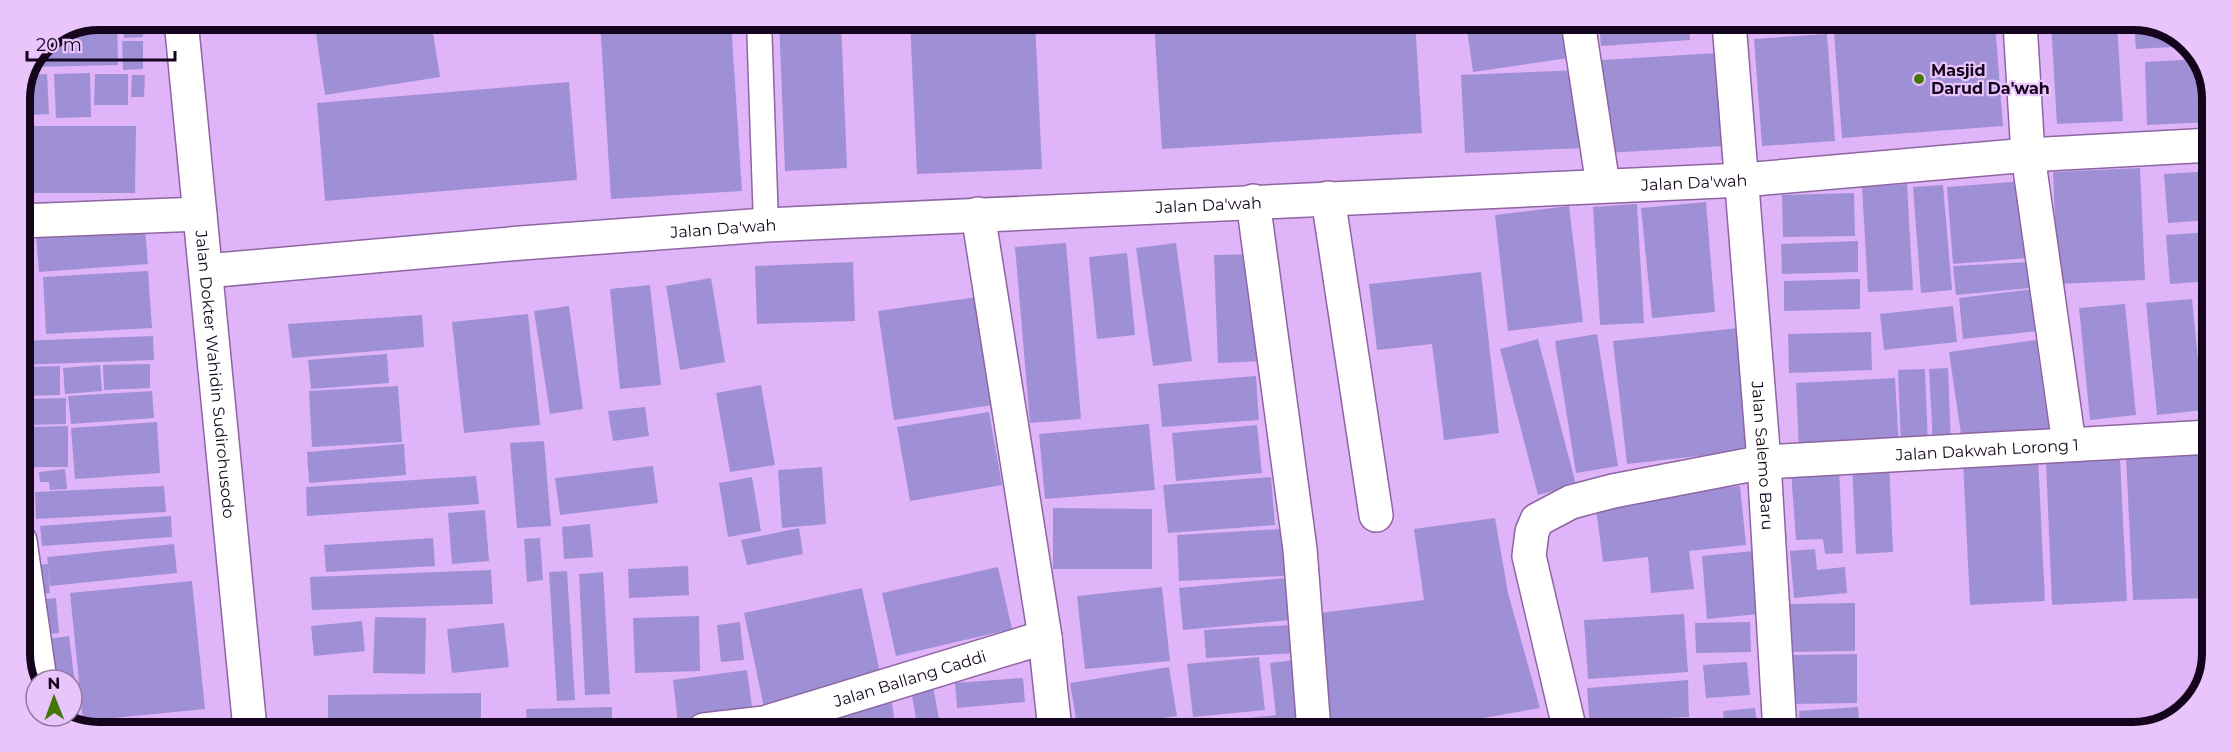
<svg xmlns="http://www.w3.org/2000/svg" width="2232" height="752" font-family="Montserrat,sans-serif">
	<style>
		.building { fill: #9f90d6 }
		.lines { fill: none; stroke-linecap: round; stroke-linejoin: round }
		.service-casing { stroke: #8e65a3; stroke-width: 27 }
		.minor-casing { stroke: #8e65a3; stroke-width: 36 }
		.service { stroke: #fff; stroke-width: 24 }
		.minor { stroke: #fff; stroke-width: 33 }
		.poi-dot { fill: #437807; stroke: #e9c5fc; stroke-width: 2 }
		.labels { text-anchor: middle; stroke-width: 4.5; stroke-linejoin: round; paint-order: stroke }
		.poi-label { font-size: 16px; font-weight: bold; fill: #14051c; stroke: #e9c5fc; text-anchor: start }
		.street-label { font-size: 16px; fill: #14051c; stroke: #e9c5fc }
		.rim { fill: none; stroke: #14051c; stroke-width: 8 }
	</style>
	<rect width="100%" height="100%" fill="#e0b4f8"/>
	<!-- building -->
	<g class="building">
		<polygon points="99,19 117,20 118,65 32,67 43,43"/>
		<polygon points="122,20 142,20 143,37 124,38"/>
		<polygon points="314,20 431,20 440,77 325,95"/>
		<polygon points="600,21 731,21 742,191 611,199"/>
		<polygon points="779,21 841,21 847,168 785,171"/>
		<polygon points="910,21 1035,21 1042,169 917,174"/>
		<polygon points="1154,22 1415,22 1422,133 1162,149"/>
		<polygon points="1466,22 1563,22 1568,58 1473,72"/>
		<polygon points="1599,23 1689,23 1690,40 1601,46"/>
		<polygon points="1971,23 1995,23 2003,126 1842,138 1834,33"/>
		<polygon points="2051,23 2117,24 2123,121 2057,124"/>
		<polygon points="2134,24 2158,24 2189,46 2136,49"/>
		<polygon points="1827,34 1835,141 1762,146 1754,39"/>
		<polygon points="122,41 143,41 143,69 123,70"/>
		<polygon points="1717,53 1723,146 1607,153 1601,60"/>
		<polygon points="2199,59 2212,94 2212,122 2147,125 2145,62"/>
		<polygon points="1579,70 1583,148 1465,153 1461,75"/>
		<polygon points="90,73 91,117 56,118 54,74"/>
		<polygon points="47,74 49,114 27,115 28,75"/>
		<polygon points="95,74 128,74 128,105 94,105"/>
		<polygon points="132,75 145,75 144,97 131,97"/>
		<polygon points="569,82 577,180 325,201 317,103"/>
		<polygon points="24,126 136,126 135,193 25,193"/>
		<polygon points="2140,168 2145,280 2058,284 2053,172"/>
		<polygon points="2212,171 2211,220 2168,223 2164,174"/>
		<polygon points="2024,181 2029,258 1953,264 1947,187"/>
		<polygon points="1907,184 1913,290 1868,292 1862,187"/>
		<polygon points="1943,185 1952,290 1921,293 1913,187"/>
		<polygon points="1854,193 1855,236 1783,237 1782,195"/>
		<polygon points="1706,202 1715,312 1652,318 1641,208"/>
		<polygon points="1637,204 1644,323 1600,325 1593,207"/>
		<polygon points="1569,206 1583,322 1508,331 1495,215"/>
		<polygon points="145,227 148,264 39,272 36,236"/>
		<polygon points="2211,232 2211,281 2170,284 2166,235"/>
		<polygon points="1858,241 1858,272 1782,274 1781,244"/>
		<polygon points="1066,243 1081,419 1030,423 1015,247"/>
		<polygon points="1176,243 1192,361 1153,366 1136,248"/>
		<polygon points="1127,253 1135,335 1097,339 1089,257"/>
		<polygon points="1259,254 1264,361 1218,363 1214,255"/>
		<polygon points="853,262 855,321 757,324 755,266"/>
		<polygon points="2029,262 2030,288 1956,295 1953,266"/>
		<polygon points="148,271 152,328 46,334 43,277"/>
		<polygon points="1481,272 1499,433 1444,440 1432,344 1377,350 1369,284"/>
		<polygon points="711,278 725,362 680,370 666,286"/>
		<polygon points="1860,279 1860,309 1784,311 1784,281"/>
		<polygon points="650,285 661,385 620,389 610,289"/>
		<polygon points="2035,289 2039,331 1963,339 1959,298"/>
		<polygon points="2206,294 2211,294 2211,324 2209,324"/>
		<polygon points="977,297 992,405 894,420 878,311"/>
		<polygon points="2192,299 2203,410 2157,415 2146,303"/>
		<polygon points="2125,304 2136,415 2090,420 2079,308"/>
		<polygon points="569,306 583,409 550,414 534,311"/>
		<polygon points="1953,306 1957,342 1884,350 1880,314"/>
		<polygon points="528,314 540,425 464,433 452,322"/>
		<polygon points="422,315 424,347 292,358 288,324"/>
		<polygon points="1739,328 1753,450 1627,464 1613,341"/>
		<polygon points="1871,332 1872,370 1789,373 1788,334"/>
		<polygon points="1597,334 1618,466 1576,473 1555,341"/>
		<polygon points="153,336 154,360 20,365 20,341"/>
		<polygon points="1538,339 1576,485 1538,495 1500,349"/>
		<polygon points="2036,340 2049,429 1962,441 1949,352"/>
		<polygon points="387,354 389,383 311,389 308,360"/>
		<polygon points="150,364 150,388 104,390 103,365"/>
		<polygon points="100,365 102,391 65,394 63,368"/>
		<polygon points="60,366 60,395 25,396 24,367"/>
		<polygon points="1948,368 1951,444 1933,445 1929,369"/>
		<polygon points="1925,369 1928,445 1901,446 1898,370"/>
		<polygon points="1256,376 1259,420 1162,427 1158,384"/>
		<polygon points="1895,378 1899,448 1799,453 1796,383"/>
		<polygon points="761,385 775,465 730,472 716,393"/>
		<polygon points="398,386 402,442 312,447 309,391"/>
		<polygon points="152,391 154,418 71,424 68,396"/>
		<polygon points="66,398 66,424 30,425 29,399"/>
		<polygon points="645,407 649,436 613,441 608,411"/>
		<polygon points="989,412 1002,485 910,501 897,427"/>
		<polygon points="157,422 160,473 75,479 71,428"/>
		<polygon points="1149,424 1155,490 1045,499 1039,434"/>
		<polygon points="1257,425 1262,473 1176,481 1172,433"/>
		<polygon points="68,426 68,467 31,467 30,427"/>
		<polygon points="544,441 551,526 517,528 510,443"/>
		<polygon points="404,444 406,475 309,483 307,452"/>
		<polygon points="2201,453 2208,598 2133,600 2126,457"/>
		<polygon points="2038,457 2045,601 1970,605 1963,461"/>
		<polygon points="2120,458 2127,601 2052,605 2046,461"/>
		<polygon points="1889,462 1893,552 1856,554 1852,465"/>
		<polygon points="653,466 658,503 560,515 555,478"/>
		<polygon points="822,467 826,524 782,528 778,470"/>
		<polygon points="1839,468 1843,553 1825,554 1823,539 1796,540 1791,471"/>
		<polygon points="65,469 67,489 50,490 49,482 40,482 39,472"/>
		<polygon points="476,476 479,504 307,516 306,487"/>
		<polygon points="752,477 761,531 728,537 719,483"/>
		<polygon points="1271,477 1275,525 1168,533 1163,485"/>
		<polygon points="164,486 166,512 36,519 35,492"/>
		<polygon points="1740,486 1746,545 1689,551 1694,589 1651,593 1648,557 1603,562 1595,501"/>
		<polygon points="1053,508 1152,509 1152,569 1053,569"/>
		<polygon points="485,510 489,561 452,564 448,513"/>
		<polygon points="171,516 172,537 42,546 40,526"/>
		<polygon points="1495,518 1508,593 1540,708 1409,731 1331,731 1312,614 1424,600 1414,529"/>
		<polygon points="590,524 593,557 564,559 562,527"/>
		<polygon points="799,528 803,554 747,565 741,540"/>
		<polygon points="1282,529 1285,576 1179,581 1177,535"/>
		<polygon points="433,538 435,566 326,572 324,545"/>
		<polygon points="540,538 543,580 527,582 524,539"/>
		<polygon points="174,544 177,573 50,586 48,568 50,593 31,595 28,566 48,564 47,557"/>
		<polygon points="1815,549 1817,570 1845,567 1847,593 1794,598 1790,551"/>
		<polygon points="1764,550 1769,613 1707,619 1702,556"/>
		<polygon points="688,566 689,595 629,598 628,569"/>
		<polygon points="998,567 1012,629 896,656 882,593"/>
		<polygon points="491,570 493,604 312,610 310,577"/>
		<polygon points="567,571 575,700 557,701 549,572"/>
		<polygon points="603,572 610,694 585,695 579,574"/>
		<polygon points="1286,578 1290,620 1183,630 1179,588"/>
		<polygon points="192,581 205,709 83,721 70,593"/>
		<polygon points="1162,587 1170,661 1085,669 1077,596"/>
		<polygon points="862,588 882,682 764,707 744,613"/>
		<polygon points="56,598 59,633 41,635 38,600"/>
		<polygon points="1855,603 1855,651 1790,652 1790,604"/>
		<polygon points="1684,614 1688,672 1588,679 1584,620"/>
		<polygon points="699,616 700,671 635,673 633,618"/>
		<polygon points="375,617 426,618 425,674 373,673"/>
		<polygon points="362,621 365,651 314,656 311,626"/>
		<polygon points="740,622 744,660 721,662 717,625"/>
		<polygon points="1750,622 1751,652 1696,653 1695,623"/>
		<polygon points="504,623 509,667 452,673 447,629"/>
		<polygon points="1291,625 1298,653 1206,658 1204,630"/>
		<polygon points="69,636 80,723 68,724 56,716 72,716 72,680 45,680 40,640"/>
		<polygon points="1857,654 1857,703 1792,704 1792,655"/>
		<polygon points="1259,657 1265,710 1193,717 1187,664"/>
		<polygon points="1294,660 1303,731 1201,731 1200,723 1276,715 1270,663"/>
		<polygon points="1747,662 1750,695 1706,698 1703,665"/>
		<polygon points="1169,667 1177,716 1078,730 1070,683"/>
		<polygon points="747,670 753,714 678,723 673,680"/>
		<polygon points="1023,678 1025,702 957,708 955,683"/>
		<polygon points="1688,680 1689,717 1645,719 1646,732 1590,731 1587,688"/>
		<polygon points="933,686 941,730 918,730 911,690"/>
		<polygon points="481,693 481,729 328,729 328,695"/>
		<polygon points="892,703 896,730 802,730 800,718"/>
		<polygon points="612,707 612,729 527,729 526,709"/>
		<polygon points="1858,707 1860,731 1800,732 1799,711"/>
		<polygon points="1755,708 1758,732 1725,732 1723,711"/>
		<polygon points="1033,723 1034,730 985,730 985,729"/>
		<polygon points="1700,727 1701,732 1669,732 1669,730"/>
	</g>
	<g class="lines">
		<!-- service casing -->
		<g class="service-casing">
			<polyline id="service" points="759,21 766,225"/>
		</g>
		<!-- minor casing -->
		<g class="minor-casing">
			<g id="minor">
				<path id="s1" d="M181 20 250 729"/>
				<polyline points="1578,22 1603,185"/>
				<path id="s2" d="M1729 23 1764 462 1780 732"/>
				<polyline points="2020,23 2028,155 2069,444"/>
				<polyline points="1328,198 1376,515"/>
				<polyline points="1253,201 1300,549 1314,731"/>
				<polyline points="978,214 1045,637 1055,730"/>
				<polyline points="20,221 200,214"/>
				<path id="s3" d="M206 271 521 243 766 225 1743 180 2028 155 2212 145"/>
				<polyline points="20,541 40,680"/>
				<path id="s4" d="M704 730 764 723 1045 637"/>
				<path id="s5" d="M1570 731 1529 556 1532 532 1537 520 1571 502 1613 491 1764 462 2210 437"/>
			</g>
		</g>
		<!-- service -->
		<use href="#service" class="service"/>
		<!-- minor -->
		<use href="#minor" class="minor"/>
	</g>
	<!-- markers -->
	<circle class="poi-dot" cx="1919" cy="79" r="6"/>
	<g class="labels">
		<!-- poi labels -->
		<g class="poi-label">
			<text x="1931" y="76">Masjid<tspan x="1931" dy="18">Darud Da'wah</tspan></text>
		</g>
		<!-- street labels -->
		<g class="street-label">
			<text dy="6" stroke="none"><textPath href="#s3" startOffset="1491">Jalan Da'wah</textPath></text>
			<text dy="6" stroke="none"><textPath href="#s3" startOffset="1005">Jalan Da'wah</textPath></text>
			<text dy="6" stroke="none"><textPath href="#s3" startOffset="519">Jalan Da'wah</textPath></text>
			<text dy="6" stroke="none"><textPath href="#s1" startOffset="356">Jalan Dokter Wahidin Sudirohusodo</textPath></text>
			<text dy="6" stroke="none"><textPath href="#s5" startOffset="676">Jalan Dakwah Lorong 1</textPath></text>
			<text dy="6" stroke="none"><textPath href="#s2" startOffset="434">Jalan Salemo Baru</textPath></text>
			<text dy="6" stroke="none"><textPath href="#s4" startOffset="213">Jalan Ballang Caddi</textPath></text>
		</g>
	</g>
	<!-- crop -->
	<path d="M0 0H2232V752H0ZM99 30H2133A69 69 0 0 1 2202 99V653A69 69 0 0 1 2133 722H99A69 69 0 0 1 30 653V99A69 69 0 0 1 99 30Z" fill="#e9c5fc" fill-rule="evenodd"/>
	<path class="rim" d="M99 30H2133A69 69 0 0 1 2202 99V653A69 69 0 0 1 2133 722H99A69 69 0 0 1 30 653V99A69 69 0 0 1 99 30Z"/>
	<!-- north arrow -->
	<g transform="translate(54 698) rotate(359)"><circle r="28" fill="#e9c5fc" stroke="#9478a2" stroke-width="1.5"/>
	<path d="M0-4.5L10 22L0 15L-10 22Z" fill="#437807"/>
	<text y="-9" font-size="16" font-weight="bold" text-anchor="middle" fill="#14051c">N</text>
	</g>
	<!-- scale -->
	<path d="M27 51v9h148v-9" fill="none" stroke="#14051c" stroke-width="3"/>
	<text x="36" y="51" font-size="18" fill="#14051c" stroke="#e9c5fc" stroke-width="4.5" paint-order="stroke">20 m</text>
</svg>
